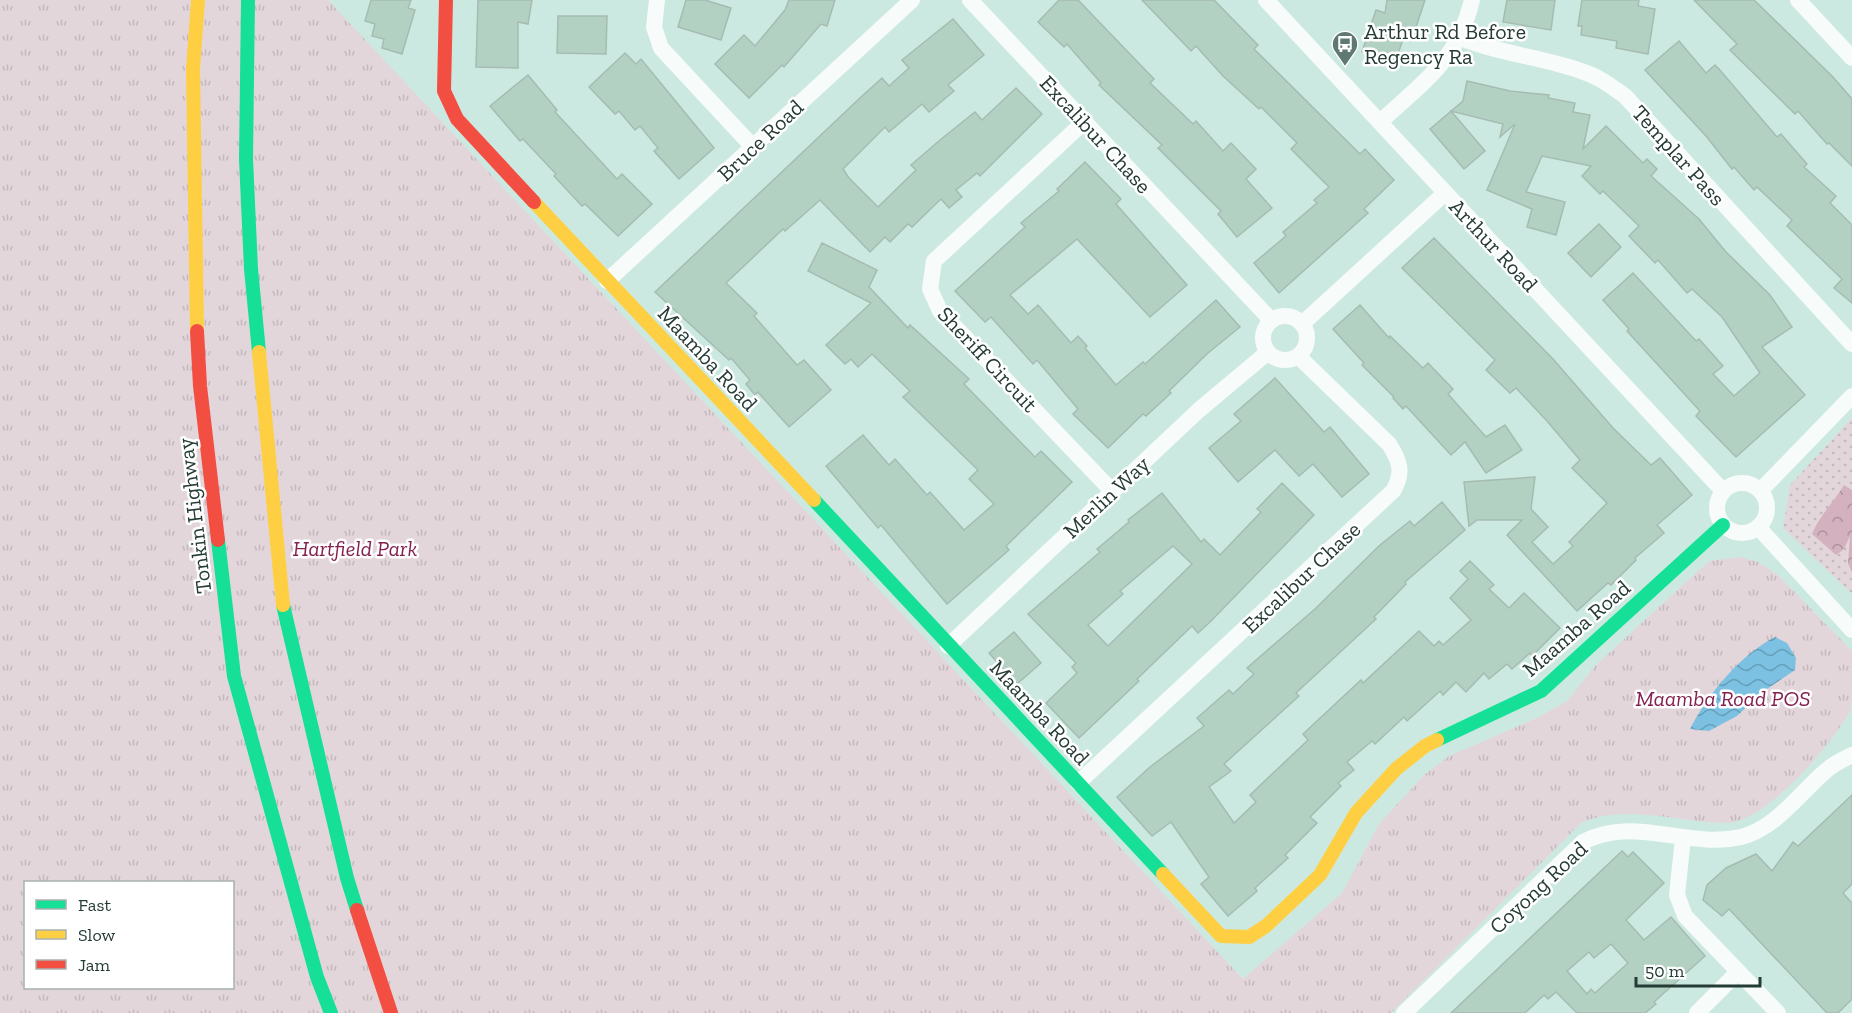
<svg xmlns="http://www.w3.org/2000/svg" width="1852" height="1013" font-family="'Zilla Slab',serif">
	<style>
		.grass { fill: url(#grass-dots) }
		.forest { fill: url(#forest-crowns) }
		.park { fill: url(#park-tufts); fill-rule: evenodd }
		.water { fill: url(#water-waves) }
		.building { fill: #b3d1c3; stroke: #a6bbb2; stroke-width: 1.5; fill-rule: evenodd }
		.lines { fill: none; stroke-linecap: round; stroke-linejoin: round }
		.street { stroke: #f7fcfa; stroke-width: 16 }
		.fast { stroke: #16e098; stroke-width: 14 }
		.slow { stroke: #ffcf43; stroke-width: 14 }
		.jam { stroke: #f24e42; stroke-width: 14 }
		.labels { text-anchor: middle; stroke-width: 5; stroke-linejoin: round; paint-order: stroke }
		.poi-label { font-size: 22px; fill: #253b35; stroke: #fff; text-anchor: start }
		.street-label { font-size: 22px; fill: #253b35; stroke: #fff }
		.park-label { font-size: 22px; font-style: italic; fill: #84204f; stroke: #fff }
	</style>
	<defs>
		<pattern id="grass-dots" width="8" height="8" patternUnits="userSpaceOnUse" patternTransform="scale(1.5)"><rect width="8" height="8" fill="#e3d6db"/><path d="M2 2h.1M6 6h.1" fill="none" stroke="#c3b9bd" stroke-width="1.8" stroke-linecap="round"/></pattern>
		<pattern id="forest-crowns" width="20" height="18" patternUnits="userSpaceOnUse" patternTransform="scale(1.5)"><rect width="20" height="18" fill="#d4b1bf"/><path d="M2 6a3 3 0 1 1 6 0M12 15a3 3 0 1 1 6 0" fill="none" stroke="#ac919c"/></pattern>
		<pattern id="park-tufts" width="24" height="20" patternUnits="userSpaceOnUse" patternTransform="scale(1.5)"><rect width="24" height="20" fill="#e3d6db"/><path d="M3 7l-1-3M5 7V3M7 7l1-3M15 17l-1-3M17 17v-4M19 17l1-3" fill="none" stroke="#c3b9bd"/></pattern>
		<pattern id="water-waves" width="16" height="10" patternUnits="userSpaceOnUse" patternTransform="scale(1.5)"><rect width="16" height="10" fill="#7cc1e2"/><path d="M0 5q4-4 8 0t8 0" fill="none" stroke="#659eb8"/></pattern>
	</defs>
	<rect width="100%" height="100%" fill="#cce9e1"/>
	<!-- grass -->
	<polygon class="grass" points="1852,418 1852,594 1783,528 1790,485"/>
	<!-- forest -->
	<path class="forest" d="M1844 485 1852 490V573L1848 563 1850 536 1844 549 1836 555 1812 534C1820 515 1833 503 1844 485Z"/>
	<!-- park -->
	<path class="park" d="M0 0H328L1243 979 1342 893 1379 824 1424 775 1449 756 1539 717 1567 701 1595 666 1709 561 1740 557 1758 562 1778 575 1852 651C1852 662 1852 702 1851 710 1833 743 1766 823 1726 823 1679 823 1625 803 1581 823L1391 1013H0ZM26 882H232V988H26Z"/>
	<!-- water -->
	<path class="water" d="M1775 637 1787 643 1796 658 1795 670 1764 691 1737 716 1709 731 1690 729C1708 694 1740 655 1775 637Z"/>
	<!-- building -->
	<g class="building">
		<polygon points="371,0 411,0 408,8 415,10 402,54 382,48 384,39 372,36 375,24 365,21"/>
		<polygon points="478,0 532,0 528,24 518,22 518,68 476,67"/>
		<polygon points="686,0 705,0 731,8 721,40 678,27"/>
		<polygon points="789,0 835,0 827,26 821,24 784,67 782,65 749,98 715,64 744,35 755,46 785,10"/>
		<polygon points="1059,0 1078,0 1154,79 1150,83 1193,124 1196,121 1223,151 1231,143 1256,169 1246,179 1272,208 1237,237 1218,214 1221,211 1158,148 1162,145 1099,85 1101,83 1067,44 1064,47 1038,22"/>
		<polygon points="1142,0 1214,0 1258,45 1254,49 1360,154 1365,149 1394,180 1364,209 1368,213 1279,293 1254,263 1286,236 1283,232 1317,203 1314,200 1329,187 1291,149 1297,143 1261,107 1259,109 1223,76 1196,46 1191,51"/>
		<polygon points="1387,0 1425,0 1412,39 1404,36 1395,63 1362,52 1376,10 1385,13"/>
		<polygon points="1507,0 1555,0 1551,30 1503,22"/>
		<polygon points="1582,0 1639,0 1638,6 1655,9 1648,54 1616,48 1617,41 1581,35 1582,26 1578,26"/>
		<polygon points="1694,0 1754,0 1832,76 1852,99 1852,166 1829,143 1827,144 1798,111 1795,114 1730,50 1737,44"/>
		<polygon points="558,16 607,16 606,54 557,53"/>
		<polygon points="953,19 984,55 948,85 954,91 929,112 922,104 889,132 885,127 843,169 849,178 878,207 916,170 911,165 940,140 975,112 982,120 1016,88 1042,114 980,176 977,173 956,190 962,197 949,208 941,199 912,227 908,224 890,242 885,237 870,252 820,200 785,231 783,229 726,283 757,313 754,316 797,365 804,360 831,390 789,427 758,392 755,395 746,384 750,380 731,358 729,360 655,292 861,97 882,78 889,86 909,68 902,60"/>
		<polygon points="1679,41 1706,73 1715,65 1719,69 1777,137 1781,134 1807,164 1804,167 1836,196 1830,203 1852,225 1852,303 1834,288 1842,279 1787,226 1792,220 1757,187 1754,190 1734,167 1732,169 1706,136 1645,70"/>
		<polygon points="625,53 636,64 641,59 714,148 679,179 654,151 658,148 640,126 635,130 619,111 615,114 589,87"/>
		<polygon points="528,75 557,110 555,112 617,179 622,174 652,204 618,236 585,204 582,206 554,176 556,174 523,139 520,141 490,106"/>
		<polygon points="1467,81 1510,91 1549,95 1548,98 1575,103 1573,112 1590,115 1583,149 1606,126 1643,163 1647,159 1657,169 1651,176 1699,219 1726,252 1770,295 1792,327 1762,347 1805,395 1736,457 1696,416 1700,411 1627,331 1629,329 1603,300 1633,273 1696,341 1699,339 1723,366 1713,374 1734,396 1760,373 1722,317 1692,289 1687,293 1658,260 1655,263 1629,236 1639,226 1603,191 1600,194 1582,176 1591,166 1542,156 1526,192 1565,202 1556,235 1527,227 1532,209 1487,190 1515,124 1500,137 1503,124 1451,111 1485,151 1464,169 1430,129 1463,101"/>
		<polygon points="1085,162 1121,199 1116,204 1187,285 1150,317 1077,239 1010,295 1028,314 1038,305 1071,343 1078,336 1087,346 1085,348 1116,385 1143,362 1145,364 1216,300 1240,327 1208,353 1169,391 1171,393 1146,416 1143,414 1108,448 1073,414 1078,409 1037,360 1033,364 991,317 985,322 955,291 1025,227 1021,223 1059,191 1057,189"/>
		<polygon points="1599,224 1621,247 1591,277 1568,253"/>
		<polygon points="1434,238 1553,359 1613,428 1651,465 1660,458 1692,495 1657,525 1664,533 1635,558 1636,560 1611,585 1608,583 1577,611 1507,535 1522,520 1477,520 1469,526 1464,482 1535,477 1531,509 1548,527 1532,542 1553,564 1573,546 1569,542 1607,503 1572,468 1580,460 1547,421 1516,388 1510,393 1486,370 1495,360 1402,268"/>
		<polygon points="822,243 877,270 869,287 908,328 910,325 969,379 964,384 1035,457 1041,451 1072,482 1006,546 1009,550 947,604 881,525 878,528 826,466 863,435 889,465 895,459 927,495 930,492 964,530 994,504 969,479 978,470 903,397 910,391 872,354 858,367 851,359 845,364 826,345 871,303 808,271"/>
		<polygon points="1360,305 1389,338 1390,336 1423,368 1428,363 1453,389 1448,394 1486,437 1505,425 1522,450 1486,473 1465,442 1451,455 1406,406 1403,409 1393,398 1394,397 1362,365 1364,363 1333,329"/>
		<polygon points="1275,378 1324,432 1330,427 1369,474 1342,497 1313,464 1299,476 1275,450 1238,482 1209,448 1241,421 1234,414"/>
		<path d="M1282 483 1314 515 1210 622 1198 633 1192 626 1137 679 1139 681 1079 738 1046 703 1077 673 1072 667 1076 663 1028 614 1100 552 1097 549 1129 522 1128 520 1162 493 1201 542 1204 539 1220 555 1261 512 1257 509ZM1173 546 1192 564 1108 646 1088 625 1123 594 1120 591Z"/>
		<polygon points="1442,502 1465,530 1405,582 1406,584 1374,617 1376,619 1296,693 1299,696 1224,764 1231,771 1209,787 1234,823 1256,802 1250,795 1308,740 1303,734 1361,680 1363,683 1419,631 1434,646 1439,641 1443,645 1471,620 1450,598 1468,579 1460,571 1470,561 1494,585 1489,589 1509,608 1524,593 1560,628 1532,656 1530,653 1512,669 1507,664 1489,679 1484,673 1466,692 1456,682 1443,695 1440,691 1407,721 1404,717 1375,744 1372,741 1347,762 1354,770 1338,783 1341,786 1310,817 1317,823 1285,855 1288,858 1255,888 1257,891 1228,916 1201,884 1209,877 1171,822 1152,836 1117,797 1150,767 1204,726 1197,718 1229,690 1233,694 1254,674 1247,668 1315,609 1380,545 1410,521 1414,526"/>
		<polygon points="1014,632 1041,663 1017,684 989,653"/>
		<polygon points="1852,795 1852,884 1843,893 1852,903 1852,999 1838,1013 1827,1013 1729,909 1722,916 1703,900 1707,885 1726,868 1756,854 1772,871 1793,842 1798,846"/>
		<path d="M1622 851 1628 857 1633 852 1664 883 1626 920 1644 940 1671 917 1705 956 1654 1002 1656 1004 1645 1013H1577L1556 992 1548 999 1544 995 1525 1013H1451ZM1611 944 1628 963 1595 993 1591 989 1587 994 1567 971 1589 952 1594 958Z"/>
	</g>
	<g class="lines">
		<!-- street -->
		<g class="street">
			<polyline points="657,0 654,27 661,48 753,147"/>
			<polyline points="970,0 1271,320"/>
			<polyline points="1266,0 1723,491"/>
			<polyline points="1798,0 1852,58"/>
			<path d="M1461 38C1500 54 1542 57 1581 71 1598 76 1611 86 1625 96L1852 344"/>
			<polyline points="1084,122 934,261 930,289 940,311 1112,491"/>
			<path d="M1380 122C1424 81 1457 62 1472 0"/>
			<polyline points="607,281 912,0"/>
			<circle cx="1285" cy="338" r="22"/>
			<polyline points="1302,324 1445,193"/>
			<circle cx="1742" cy="508" r="25"/>
			<polyline points="1761,490 1852,396"/>
			<polyline points="1758,527 1852,630"/>
			<polyline points="948,646 1199,410 1267,353"/>
			<path d="M1078 783 1393 491C1404 473 1400 461 1389 444L1298 356"/>
			<polyline points="1683,838 1677,895 1685,916 1778,1013"/>
			<path d="M1404 1013 1583 842C1634 815 1687 849 1741 837 1777 828 1801 791 1828 769 1835 763 1844 759 1852 755"/>
			<polyline points="1697,1013 1738,972"/>
		</g>
		<!-- fast -->
		<g class="fast">
			<polyline points="248,0 246,159 251,269 259,352"/>
			<polyline points="814,500 1163,874"/>
			<polyline points="218,540 234,676 317,977 331,1013"/>
			<polyline points="283,605 347,878 357,910"/>
			<polyline points="1437,740 1541,691 1723,525"/>
		</g>
		<!-- slow -->
		<g class="slow">
			<polyline points="534,202 814,500"/>
			<polyline points="197,331 193,69 198,0"/>
			<polyline points="259,352 283,605"/>
			<polyline points="1163,874 1221,936 1249,937 1266,926 1320,875 1356,813 1396,769 1425,746 1437,740"/>
		</g>
		<!-- jam -->
		<g class="jam">
			<polyline points="446,0 444,91 457,119 534,202"/>
			<polyline points="197,331 200,386 218,540"/>
			<polyline points="357,910 391,1013"/>
		</g>
	</g>
	<!-- icons -->
	<defs>
		<g id="bus-pin" transform="scale(1.35)"><path d="M0 17L-7.5 6A9.5 9.5 0 1 1 7.5 6Z" fill="#5f7871" stroke="#fff"/><path d="M-5-6H5V4H4V6H2V4H-2V6H-4V4H-5ZM-3.5-4V0h7V-4ZM-3.5 1.2v1.5H-2V1.2ZM2 1.2v1.5H3.5V1.2Z" fill="#fff"/></g>
	</defs>
	<g fill-rule="evenodd">
		<use href="#bus-pin" x="1345" y="44"/>
	</g>
	<g class="labels">
		<!-- poi labels -->
		<g class="poi-label">
			<text x="1364" y="39">Arthur Rd Before<tspan x="1364" dy="25">Regency Ra</tspan></text>
		</g>
		<!-- street labels -->
		<g class="street-label">
			<text transform="translate(1096 134) rotate(47)" y="8">Excalibur Chase</text>
			<text transform="translate(760 140) rotate(-43)" y="8">Bruce Road</text>
			<text transform="translate(1679 155) rotate(48)" y="8">Templar Pass</text>
			<text transform="translate(1494 245) rotate(47)" y="8">Arthur Road</text>
			<text transform="translate(708 358) rotate(47)" y="8">Maamba Road</text>
			<text transform="translate(988 359) rotate(47)" y="8">Sheriff Circuit</text>
			<text transform="translate(1106 497) rotate(-43)" y="8">Merlin Way</text>
			<text transform="translate(194 516) rotate(-97)" y="8">Tonkin Highway</text>
			<text transform="translate(1301 577) rotate(-43)" y="8">Excalibur Chase</text>
			<text transform="translate(1576 628) rotate(-41)" y="8">Maamba Road</text>
			<text transform="translate(1040 712) rotate(47)" y="8">Maamba Road</text>
			<text transform="translate(1538 887) rotate(-43)" y="8">Coyong Road</text>
		</g>
		<!-- park labels -->
		<g class="park-label">
			<text x="355" y="556">Hartfield Park</text>
			<text x="1723" y="706">Maamba Road POS</text>
		</g>
	</g>
	<!-- legend -->
	<rect x="24" y="881" width="210" height="108" fill="#ffffff" stroke="#a8b1ae" stroke-width="1.5"/>
	<rect x="36" y="900" width="30" height="9" fill="#16e098" stroke="#a8b1ae" stroke-width="1.5"/>
	<text x="78" y="911" font-size="18" fill="#253b35">Fast</text>
	<rect x="36" y="930" width="30" height="9" fill="#ffcf43" stroke="#a8b1ae" stroke-width="1.5"/>
	<text x="78" y="941" font-size="18" fill="#253b35">Slow</text>
	<rect x="36" y="960" width="30" height="9" fill="#f24e42" stroke="#a8b1ae" stroke-width="1.5"/>
	<text x="78" y="971" font-size="18" fill="#253b35">Jam</text>
	<!-- scale -->
	<path d="M1636 977v9h124v-9" fill="none" stroke="#253b35" stroke-width="3"/>
	<text x="1645" y="977" font-size="18" fill="#253b35" stroke="#ffffff" stroke-width="4.5" paint-order="stroke">50 m</text>
</svg>
